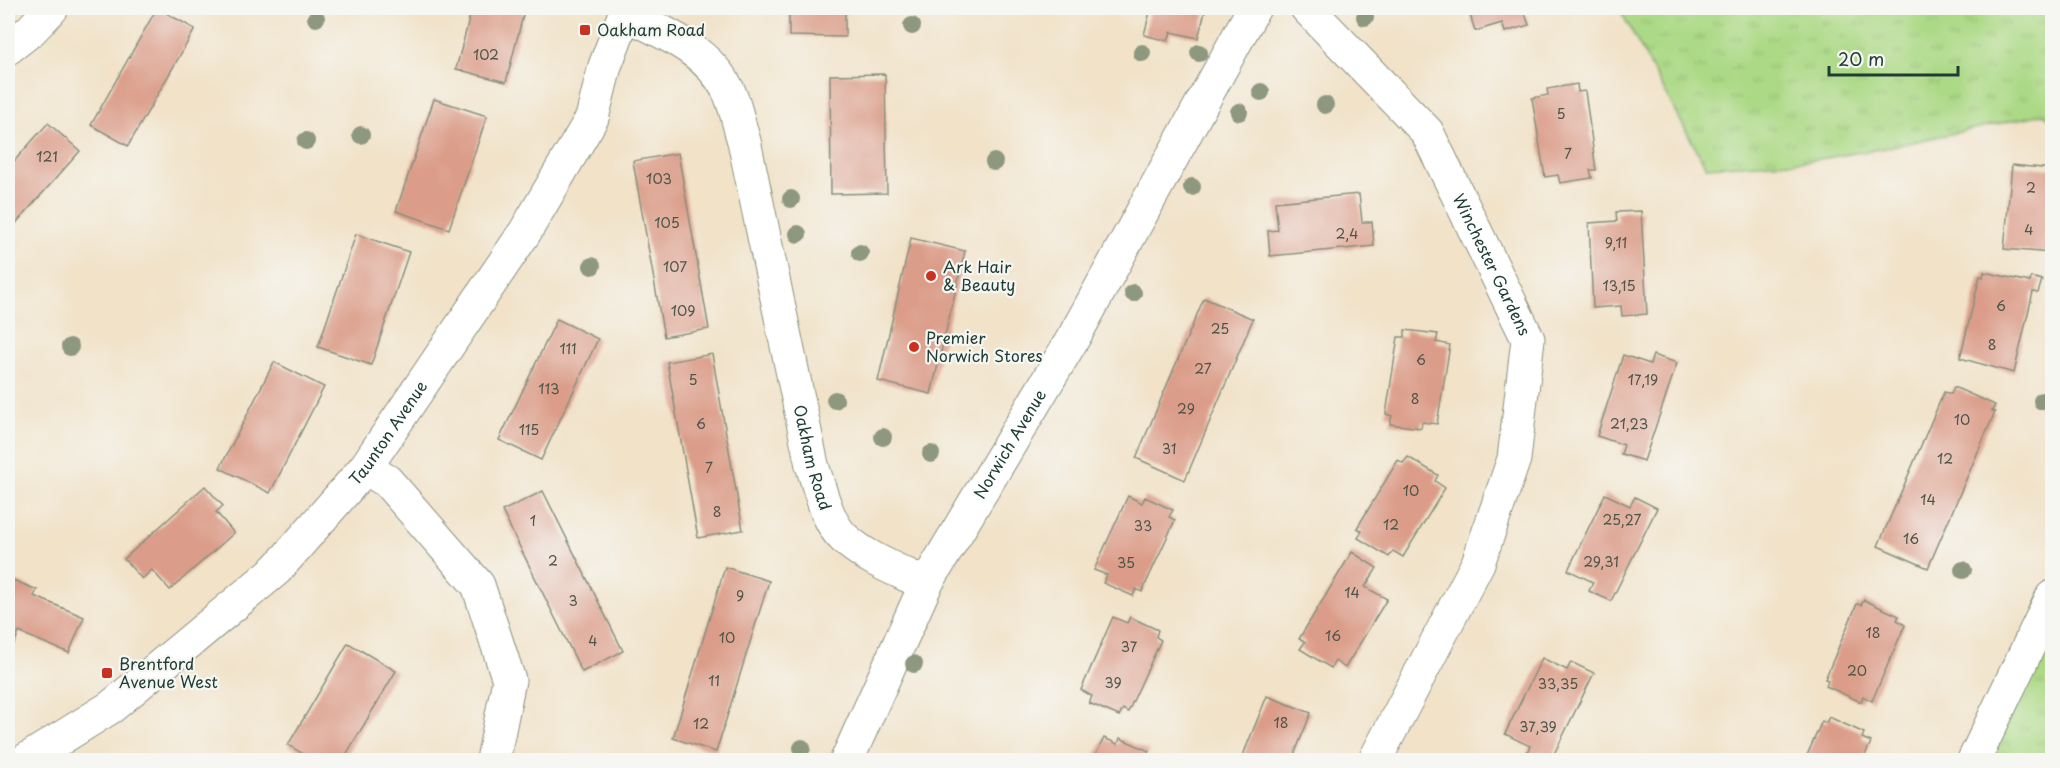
<svg xmlns="http://www.w3.org/2000/svg" width="2060" height="768" font-family="'Playpen Sans',sans-serif">
	<style>
		.grass { fill: url(#grass-tufts); stroke: #668b5c; stroke-width: 1.5 }
		.building { fill: #db9d89 }
		.lines { fill: none; stroke-linecap: round; stroke-linejoin: round }
		.minor-casing { stroke: #88907e; stroke-width: 35 }
		.minor { stroke: #fff; stroke-width: 33 }
		.tree { fill: #8d987f }
		.poi-dot { fill: #c8321e; stroke: #f6f6f2; stroke-width: 2 }
		.labels { text-anchor: middle; stroke-width: 4.5; stroke-linejoin: round; paint-order: stroke }
		.number-label { font-size: 14px; fill: #4e5549 }
		.poi-label { font-size: 16px; fill: #1f3d34; stroke: #f6f6f2; text-anchor: start }
		.street-label { font-size: 16px; fill: #1f3d34; stroke: #f6f6f2 }
	</style>
	<defs>
		<pattern id="grass-tufts" width="24" height="20" patternUnits="userSpaceOnUse" patternTransform="scale(1.5)"><rect width="24" height="20" fill="#acd985"/><path d="M3 7l-1-3M5 7V3M7 7l1-3M15 17l-1-3M17 17v-4M19 17l1-3" fill="none" stroke="#94bb73"/></pattern>
	</defs>
	<rect width="100%" height="100%" fill="#f6f6f2"/>
	<filter id="ink" filterUnits="userSpaceOnUse"><feTurbulence type="fractalNoise" baseFrequency=".0167" numOctaves="2"/><feDisplacementMap in="SourceGraphic" scale="12" xChannelSelector="R" yChannelSelector="G"/><feConvolveMatrix kernelMatrix="1 2 1 2 8 2 1 2 1" color-interpolation-filters="sRGB"/></filter>
	<filter id="wash" filterUnits="userSpaceOnUse"><feTurbulence type="fractalNoise" baseFrequency=".008" numOctaves="4" result="noise"/><feDisplacementMap in="SourceGraphic" scale="24" xChannelSelector="R" yChannelSelector="G"/><feGaussianBlur stdDeviation="1.35" result="paint"/><feColorMatrix in="noise" values="0 0 0 0 0 0 0 0 0 0 0 0 0 0 0 0 0 1.4 0 .05"/><feComposite in="paint" operator="in"/></filter>
	<g filter="url(#wash)">
		<rect width="100%" height="100%" fill="#f1e2c8"/>
		<!-- grass -->
		<g class="grass">
			<polygon points="1619,8 2052,8 2052,119 2043,114 1885,148 1807,161 1706,167"/>
			<polygon points="2052,618 2052,760 1981,760"/>
		</g>
		<g id="blocks">
			<!-- building -->
			<g class="building">
				<polygon points="157,8 195,29 128,146 91,125"/>
				<polygon points="472,8 525,8 506,82 456,69"/>
				<polygon points="789,8 845,8 845,37 789,36"/>
				<polygon points="1151,8 1206,8 1198,38 1171,32 1168,41 1144,35"/>
				<polygon points="1468,8 1523,8 1529,25 1505,32 1502,23 1475,31"/>
				<polygon points="885,74 887,193 831,194 830,75"/>
				<polygon points="1577,84 1578,92 1585,91 1596,170 1590,170 1592,178 1560,183 1558,175 1545,177 1532,98 1548,95 1547,89"/>
				<polygon points="434,99 487,116 449,229 396,211"/>
				<polygon points="48,123 80,151 9,231 8,168"/>
				<polygon points="678,153 709,329 664,337 633,161"/>
				<polygon points="2012,165 2052,169 2052,253 2004,249"/>
				<polygon points="1359,194 1362,222 1372,222 1374,246 1270,256 1268,231 1278,230 1275,202"/>
				<polygon points="1641,211 1647,314 1622,316 1621,306 1593,308 1589,223 1617,221 1616,212"/>
				<polygon points="356,234 409,252 371,365 318,347"/>
				<polygon points="911,238 965,251 931,394 878,381"/>
				<polygon points="1984,272 2030,282 2031,277 2042,280 2038,293 2033,292 2014,373 1960,358 1980,276 1983,277"/>
				<polygon points="1204,298 1253,319 1185,480 1136,458"/>
				<polygon points="557,319 598,339 541,460 499,440"/>
				<polygon points="1405,330 1438,334 1436,342 1450,345 1437,424 1422,422 1421,428 1390,424 1392,416 1386,414 1398,337 1405,337"/>
				<polygon points="712,354 743,530 698,538 667,362"/>
				<polygon points="1623,355 1650,364 1653,355 1677,363 1644,461 1621,454 1624,445 1597,436"/>
				<polygon points="274,362 324,387 270,493 220,468"/>
				<polygon points="1954,387 1995,405 1992,411 1995,412 1928,568 1878,546 1944,392 1951,394"/>
				<polygon points="1408,457 1438,475 1435,481 1445,488 1403,557 1393,551 1389,557 1358,538 1362,531 1357,528 1398,460 1403,463"/>
				<polygon points="205,486 223,506 216,512 234,533 170,590 152,570 142,579 124,559"/>
				<polygon points="543,491 623,651 582,672 502,511"/>
				<polygon points="1605,494 1630,506 1635,497 1657,508 1611,601 1589,591 1593,582 1568,570"/>
				<polygon points="1128,496 1142,503 1145,497 1173,510 1169,517 1175,520 1142,592 1136,589 1133,596 1103,583 1107,575 1094,570"/>
				<polygon points="1352,552 1377,568 1365,587 1387,599 1345,668 1335,661 1331,668 1300,649 1305,642 1299,639"/>
				<polygon points="725,567 769,581 716,752 673,738"/>
				<polygon points="8,578 37,590 34,596 84,617 69,653 19,632 14,644 8,641"/>
				<polygon points="1864,600 1899,616 1897,620 1905,625 1872,701 1863,696 1861,702 1826,686 1828,680 1825,679 1857,604 1861,605"/>
				<polygon points="1113,617 1127,623 1130,617 1158,630 1156,637 1161,640 1128,712 1123,709 1119,716 1089,703 1092,696 1081,690"/>
				<polygon points="348,643 396,671 343,760 313,760 288,745"/>
				<polygon points="1542,658 1567,670 1571,662 1594,673 1551,760 1537,760 1526,755 1530,746 1505,734"/>
				<polygon points="1267,696 1311,713 1292,760 1241,760"/>
				<polygon points="1829,717 1864,733 1862,738 1871,742 1863,760 1805,760 1822,721 1826,723"/>
				<polygon points="1104,738 1118,744 1120,738 1149,751 1145,758 1151,760 1093,760"/>
			</g>
		</g>
	</g>
	<g filter="url(#ink)">
		<use href="#blocks" fill-opacity="0" stroke="#88907e" stroke-width="1.5"/>
		<g class="lines">
			<!-- minor casing -->
			<g class="minor-casing">
				<g id="minor">
					<path id="s1" d="M1307 8 1427 132 1528 339 1514 459 1478 563 1375 760"/>
					<path id="s2" d="M626 14C665 33 709 51 729 92 736 107 739 126 744 141L812 465C819 486 827 523 844 538 867 559 899 571 926 584"/>
					<polyline points="8,48 30,31 52,8"/>
					<polyline points="365,468 387,481 478,585 509,680 493,760"/>
					<path id="s3" d="M26 760 111 707 277 569 365 468 525 232 592 118 605 66 627 8"/>
					<path id="s4" d="M847 760 926 584 1075 335 1254 8"/>
					<polyline points="1974,760 2052,597"/>
				</g>
			</g>
			<!-- minor -->
			<use href="#minor" class="minor"/>
		</g>
		<!-- trees -->
		<g class="tree">
			<circle cx="1365" cy="17" r="9"/>
			<circle cx="316" cy="18" r="9"/>
			<circle cx="912" cy="26" r="9"/>
			<circle cx="1142" cy="53" r="9"/>
			<circle cx="1199" cy="53" r="9"/>
			<circle cx="1261" cy="92" r="9"/>
			<circle cx="1325" cy="105" r="9"/>
			<circle cx="1239" cy="112" r="9"/>
			<circle cx="361" cy="135" r="9"/>
			<circle cx="306" cy="141" r="9"/>
			<circle cx="994" cy="162" r="9"/>
			<circle cx="1192" cy="187" r="9"/>
			<circle cx="791" cy="199" r="9"/>
			<circle cx="798" cy="234" r="9"/>
			<circle cx="860" cy="253" r="9"/>
			<circle cx="592" cy="266" r="9"/>
			<circle cx="1133" cy="293" r="9"/>
			<circle cx="70" cy="347" r="9"/>
			<circle cx="835" cy="400" r="9"/>
			<circle cx="2042" cy="401" r="9"/>
			<circle cx="883" cy="437" r="9"/>
			<circle cx="931" cy="454" r="9"/>
			<circle cx="1963" cy="570" r="9"/>
			<circle cx="914" cy="664" r="9"/>
			<circle cx="802" cy="748" r="9"/>
		</g>
	</g>
	<!-- markers -->
	<g class="poi-dot">
		<rect x="579" y="24" width="12" height="12" rx="3"/>
		<circle cx="931" cy="276" r="6"/>
		<circle cx="914" cy="347" r="6"/>
		<rect x="101" y="667" width="12" height="12" rx="3"/>
	</g>
	<g class="labels">
		<!-- number labels -->
		<g class="number-label">
			<text x="486" y="60">102</text>
			<text x="1561" y="119">5</text>
			<text x="1568" y="159">7</text>
			<text x="47" y="162">121</text>
			<text x="659" y="184">103</text>
			<text x="2031" y="193">2</text>
			<text x="667" y="228">105</text>
			<text x="2029" y="235">4</text>
			<text x="1347" y="239">2,4</text>
			<text x="1616" y="248">9,11</text>
			<text x="675" y="272">107</text>
			<text x="1619" y="291">13,15</text>
			<text x="2001" y="311">6</text>
			<text x="683" y="316">109</text>
			<text x="1220" y="334">25</text>
			<text x="1992" y="350">8</text>
			<text x="568" y="354">111</text>
			<text x="1421" y="365">6</text>
			<text x="1203" y="374">27</text>
			<text x="693" y="385">5</text>
			<text x="1643" y="385">17,19</text>
			<text x="549" y="394">113</text>
			<text x="1415" y="404">8</text>
			<text x="1186" y="414">29</text>
			<text x="1962" y="425">10</text>
			<text x="701" y="429">6</text>
			<text x="1629" y="429">21,23</text>
			<text x="529" y="435">115</text>
			<text x="1169" y="454">31</text>
			<text x="1945" y="464">12</text>
			<text x="709" y="473">7</text>
			<text x="1411" y="496">10</text>
			<text x="1928" y="505">14</text>
			<text x="717" y="517">8</text>
			<text x="1622" y="525">25,27</text>
			<text x="533" y="526">1</text>
			<text x="1391" y="530">12</text>
			<text x="1143" y="531">33</text>
			<text x="1911" y="544">16</text>
			<text x="553" y="566">2</text>
			<text x="1601" y="567">29,31</text>
			<text x="1126" y="568">35</text>
			<text x="1352" y="598">14</text>
			<text x="740" y="601">9</text>
			<text x="573" y="606">3</text>
			<text x="1873" y="638">18</text>
			<text x="1333" y="641">16</text>
			<text x="727" y="643">10</text>
			<text x="593" y="646">4</text>
			<text x="1129" y="652">37</text>
			<text x="1857" y="676">20</text>
			<text x="714" y="686">11</text>
			<text x="1113" y="688">39</text>
			<text x="1558" y="689">33,35</text>
			<text x="1281" y="728">18</text>
			<text x="701" y="729">12</text>
			<text x="1538" y="732">37,39</text>
		</g>
		<!-- poi labels -->
		<g class="poi-label">
			<text x="597" y="36">Oakham Road</text>
			<text x="943" y="273">Ark Hair<tspan x="943" dy="18">&amp; Beauty</tspan></text>
			<text x="926" y="344">Premier<tspan x="926" dy="18">Norwich Stores</tspan></text>
			<text x="119" y="670">Brentford<tspan x="119" dy="18">Avenue West</tspan></text>
		</g>
		<!-- street labels -->
		<g class="street-label">
			<text dy="6" stroke="none"><textPath href="#s1" startOffset="320">Winchester Gardens</textPath></text>
			<text dy="6" stroke="none"><textPath href="#s3" startOffset="492">Taunton Avenue</textPath></text>
			<text dy="6" stroke="none"><textPath href="#s4" startOffset="356">Norwich Avenue</textPath></text>
			<text dy="6" stroke="none"><textPath href="#s2" startOffset="507">Oakham Road</textPath></text>
		</g>
	</g>
	<!-- margin -->
	<rect width="2060" height="768" fill="none" stroke="#f6f6f2" stroke-width="30"/>
	<!-- scale -->
	<path d="M1829 66v9h129v-9" fill="none" stroke="#1f3d34" stroke-width="3"/>
	<text x="1838" y="66" font-size="18" fill="#1f3d34" stroke="#f6f6f2" stroke-width="4.5" paint-order="stroke">20 m</text>
</svg>
